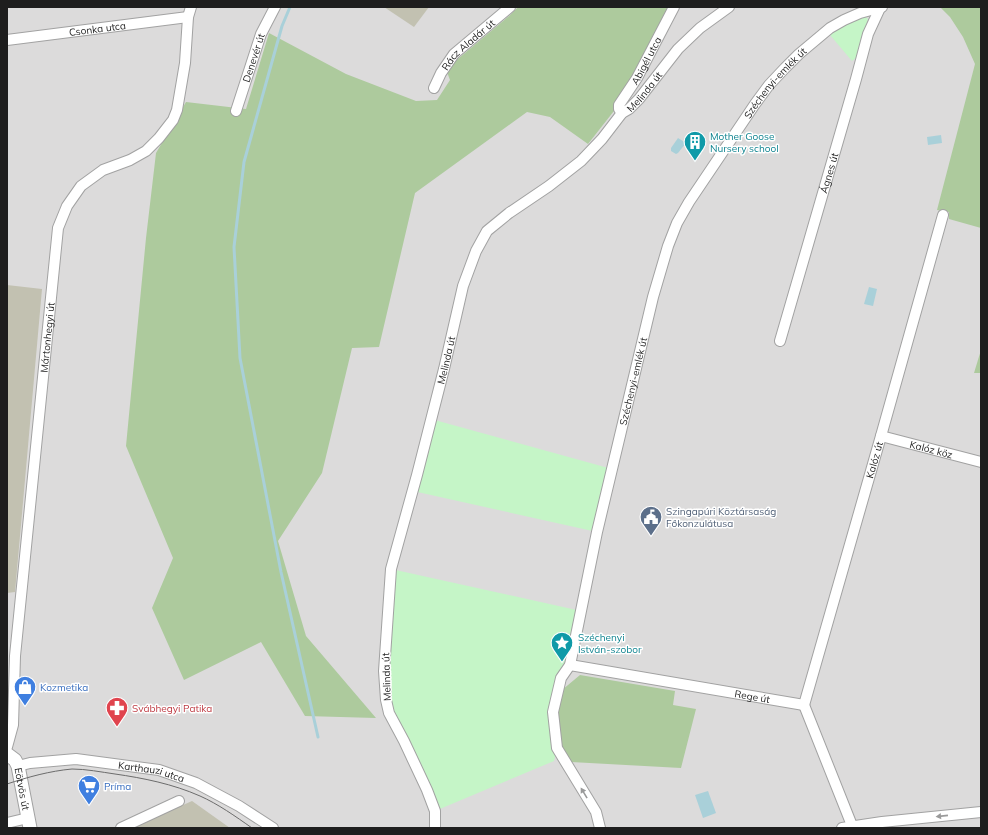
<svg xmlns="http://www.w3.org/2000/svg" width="988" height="835" font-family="Mulish,sans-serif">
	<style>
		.residential { fill: #dcdbdb }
		.construction { fill: #c2c1b1 }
		.forest { fill: #adca9d }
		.park { fill: #c5f5c7 }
		.parking { fill: #dedede }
		.water { fill: #a9d0d9 }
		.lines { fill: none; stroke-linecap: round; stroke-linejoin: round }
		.stream { stroke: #a9d0d9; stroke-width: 3 }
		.minor-casing { stroke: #a2a2a2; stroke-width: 12 }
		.tertiary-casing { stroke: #a2a2a2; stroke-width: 15 }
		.minor { stroke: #fff; stroke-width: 10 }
		.tertiary { stroke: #fff; stroke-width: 13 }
		.tram { stroke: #6c6c6c; stroke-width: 1 }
		.oneway { fill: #9a9a9a }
		.labels { text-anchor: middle; stroke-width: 3; stroke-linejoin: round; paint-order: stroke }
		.street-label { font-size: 10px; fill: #1e1e1e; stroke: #fff }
		.culture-label { font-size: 10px; fill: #0d838f; stroke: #fff; text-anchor: start }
		.service-label { font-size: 10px; fill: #4e5e75; stroke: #fff; text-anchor: start }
		.shop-label { font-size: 10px; fill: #366cbe; stroke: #fff; text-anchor: start }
		.health-label { font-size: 10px; fill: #be3a42; stroke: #fff; text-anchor: start }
	</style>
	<rect width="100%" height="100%" fill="#eeebe5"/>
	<!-- residential -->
	<rect class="residential" x="7" y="7" width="974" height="821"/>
	<!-- construction -->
	<g class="construction">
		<polygon points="384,7 429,7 414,27"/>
		<polygon points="7,285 42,289 15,592 7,593"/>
		<polygon points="192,801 230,828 132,828"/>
	</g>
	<!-- forest -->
	<g class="forest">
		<polygon points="518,7 674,7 621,102 588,144 550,117 527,112 415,193 379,347 352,348 322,473 278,541 306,636 376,718 305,716 261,642 184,680 152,608 173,558 126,446 146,238 156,153 186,102 246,109 269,33 346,74 416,101 437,100 450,80 447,72 453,63 509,16"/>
		<polygon points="940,7 981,7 981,228 949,219 949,212 937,210 975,64 963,37 950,17"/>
		<polygon points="981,350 981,373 974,373"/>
		<polygon points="580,675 675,691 673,705 696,709 681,768 571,762 562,746 558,712 562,690"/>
	</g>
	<!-- park -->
	<g class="park">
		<polygon points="865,16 868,19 857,57 852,61 830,35 840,27"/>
		<polygon points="431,419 612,469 597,532 413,491"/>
		<polygon points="391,569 581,611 570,665 558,688 557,748 554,761 435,811 386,700"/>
	</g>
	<!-- parking -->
	<polygon class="parking" points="7,636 15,656 14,687 7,688"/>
	<!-- water -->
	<g class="water">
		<polygon points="941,135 942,143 928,145 927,137"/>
		<polygon points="678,138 686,143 678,153 676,154 671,151 671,148"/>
		<polygon points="869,287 877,289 873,306 864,304"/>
		<polygon points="708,791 716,813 703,818 695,795"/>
	</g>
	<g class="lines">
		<!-- stream -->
		<polyline class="stream" points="290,7 282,26 244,162 234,247 240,358 281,572 318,737"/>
		<!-- minor casing -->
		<g class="minor-casing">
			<g id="minor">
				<path id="s1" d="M7 40 188 17"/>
				<path id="s2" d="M434 88 441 73 454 54 510 7"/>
				<path id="s3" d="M236 111 261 34 275 7"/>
				<path id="s4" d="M622 113 619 109V105L637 78 674 7"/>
				<path id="s5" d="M780 341 856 79 868 34 880 8"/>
				<path id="s6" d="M881 436 981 462"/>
				<path id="s7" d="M570 665 804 705"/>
				<path id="s8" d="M804 705 881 436 943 215"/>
				<polyline points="804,705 853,828"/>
				<path id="s9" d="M7 747 13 725 15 656 58 228 67 206 81 186 103 170 130 160 146 151 159 138 173 120 177 110 185 63 188 17 191 7"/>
				<path id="s10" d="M18 766 30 763 76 759 159 770 196 783 239 806 273 828"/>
				<polyline points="7,823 28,818"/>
				<polyline points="121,828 179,801"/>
				<path id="s11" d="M435 828V811L427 790 404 741 389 713 386 700 384 671 391 569 417 475 444 369 463 286 476 251 487 231 509 213 549 186 581 161 602 139 622 113 629 109 639 99 678 49 700 28 729 7"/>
				<path id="s12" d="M600 828 596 812 557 748 553 712 561 678 570 665 597 532 653 297 668 246 677 223 689 202 755 104 769 85 785 68 799 54 830 28 844 20 860 13 882 7"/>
				<polyline points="842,828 882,822 981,812"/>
			</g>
		</g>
		<!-- tertiary casing -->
		<g class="tertiary-casing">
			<g id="tertiary">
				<path id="s13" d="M7 754 15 760 18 766 30 828"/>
			</g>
		</g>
		<!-- minor -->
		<use href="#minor" class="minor"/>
		<!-- tertiary -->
		<use href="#tertiary" class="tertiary"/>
		<!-- tram -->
		<path class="tram" d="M7 784C28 777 50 771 72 769 86 769 101 772 115 774 143 778 173 784 200 796 218 804 235 816 252 828"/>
	</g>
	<!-- one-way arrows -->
	<defs><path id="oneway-solid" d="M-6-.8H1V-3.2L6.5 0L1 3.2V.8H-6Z"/></defs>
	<g class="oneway">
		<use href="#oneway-solid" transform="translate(584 793) rotate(-121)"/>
		<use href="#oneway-solid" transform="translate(942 816) rotate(174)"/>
	</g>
	<!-- icons -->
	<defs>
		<g id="building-pin" transform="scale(1.15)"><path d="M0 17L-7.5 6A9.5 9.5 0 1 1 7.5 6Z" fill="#0f9aa8" stroke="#fff"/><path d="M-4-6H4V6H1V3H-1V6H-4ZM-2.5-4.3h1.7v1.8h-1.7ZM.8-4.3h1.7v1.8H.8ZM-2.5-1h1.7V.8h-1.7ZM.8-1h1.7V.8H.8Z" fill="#fff"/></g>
		<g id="civic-pin" transform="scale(1.15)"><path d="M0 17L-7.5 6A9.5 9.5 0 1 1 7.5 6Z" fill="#5c6f8a" stroke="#fff"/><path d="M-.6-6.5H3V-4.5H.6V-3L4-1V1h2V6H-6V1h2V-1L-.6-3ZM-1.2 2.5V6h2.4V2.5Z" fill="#fff"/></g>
		<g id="sight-pin" transform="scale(1.15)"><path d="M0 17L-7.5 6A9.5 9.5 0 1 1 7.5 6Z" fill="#0f9aa8" stroke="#fff"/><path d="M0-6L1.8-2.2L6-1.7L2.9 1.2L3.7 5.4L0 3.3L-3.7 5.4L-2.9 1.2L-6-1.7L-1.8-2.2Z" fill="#fff"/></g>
		<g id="shop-pin" transform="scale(1.15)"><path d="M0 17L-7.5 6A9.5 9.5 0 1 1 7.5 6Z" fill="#3f7fe0" stroke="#fff"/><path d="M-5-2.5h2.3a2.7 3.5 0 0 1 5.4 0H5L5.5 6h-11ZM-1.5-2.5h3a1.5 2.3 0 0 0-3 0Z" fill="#fff"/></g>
		<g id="pharmacy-pin" transform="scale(1.15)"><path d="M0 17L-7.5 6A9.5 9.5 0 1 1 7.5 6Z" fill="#e0444e" stroke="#fff"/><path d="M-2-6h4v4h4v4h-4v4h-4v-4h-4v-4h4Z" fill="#fff"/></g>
		<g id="supermarket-pin" transform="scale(1.15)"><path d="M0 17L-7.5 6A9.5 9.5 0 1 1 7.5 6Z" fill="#3f7fe0" stroke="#fff"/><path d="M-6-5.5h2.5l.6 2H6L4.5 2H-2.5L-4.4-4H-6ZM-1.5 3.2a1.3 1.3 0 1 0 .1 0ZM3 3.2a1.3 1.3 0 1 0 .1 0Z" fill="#fff"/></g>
	</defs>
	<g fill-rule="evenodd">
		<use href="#building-pin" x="695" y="142"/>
		<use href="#civic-pin" x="651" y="517"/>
		<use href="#sight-pin" x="562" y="643"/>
		<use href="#shop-pin" x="25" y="687"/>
		<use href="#pharmacy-pin" x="117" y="708"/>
		<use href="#supermarket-pin" x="89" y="786"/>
	</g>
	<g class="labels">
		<!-- street labels -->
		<g class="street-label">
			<text dy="4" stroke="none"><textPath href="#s1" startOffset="91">Csonka utca</textPath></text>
			<text dy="4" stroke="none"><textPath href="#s2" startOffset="56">Rácz Aladár út</textPath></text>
			<text dy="4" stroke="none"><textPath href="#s3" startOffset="56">Denevér út</textPath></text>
			<text dy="4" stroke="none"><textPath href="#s4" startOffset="61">Abigél utca</textPath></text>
			<text dy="4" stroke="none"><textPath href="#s12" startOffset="805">Széchenyi-emlék út</textPath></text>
			<text dy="4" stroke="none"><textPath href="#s11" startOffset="834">Melinda út</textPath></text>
			<text dy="4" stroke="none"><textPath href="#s5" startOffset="175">Ágnes út</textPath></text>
			<text dy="4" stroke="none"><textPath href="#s9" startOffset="412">Mártonhegyi út</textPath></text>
			<text dy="4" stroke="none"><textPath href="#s11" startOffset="486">Melinda út</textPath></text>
			<text dy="4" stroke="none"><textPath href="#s12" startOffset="469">Széchenyi-emlék út</textPath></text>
			<text dy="4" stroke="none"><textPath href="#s6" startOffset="52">Kalóz köz</textPath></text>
			<text dy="4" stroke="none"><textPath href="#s8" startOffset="255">Kalóz út</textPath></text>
			<text transform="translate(386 677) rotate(-92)" y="4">Melinda út</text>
			<text dy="4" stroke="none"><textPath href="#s7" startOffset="185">Rege út</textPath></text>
			<text dy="4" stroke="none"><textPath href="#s10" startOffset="135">Karthauzi utca</textPath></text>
			<text dy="4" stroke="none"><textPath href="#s13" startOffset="40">Eötvös út</textPath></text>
		</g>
		<!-- culture labels -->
		<g class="culture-label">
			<text x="710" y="140">Mother Goose<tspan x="710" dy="12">Nursery school</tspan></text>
			<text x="578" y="641">Széchenyi<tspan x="578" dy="12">István-szobor</tspan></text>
		</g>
		<!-- service labels -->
		<g class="service-label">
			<text x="666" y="515">Szingapúri Köztársaság<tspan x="666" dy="12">Főkonzulátusa</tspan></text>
		</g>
		<!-- shop labels -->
		<g class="shop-label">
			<text x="40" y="691">Kozmetika</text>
			<text x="104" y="790">Príma</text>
		</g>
		<!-- health labels -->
		<g class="health-label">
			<text x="132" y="712">Svábhegyi Patika</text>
		</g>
	</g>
	<!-- border -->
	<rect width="988" height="835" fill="none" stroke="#1e1e1e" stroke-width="16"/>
</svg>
